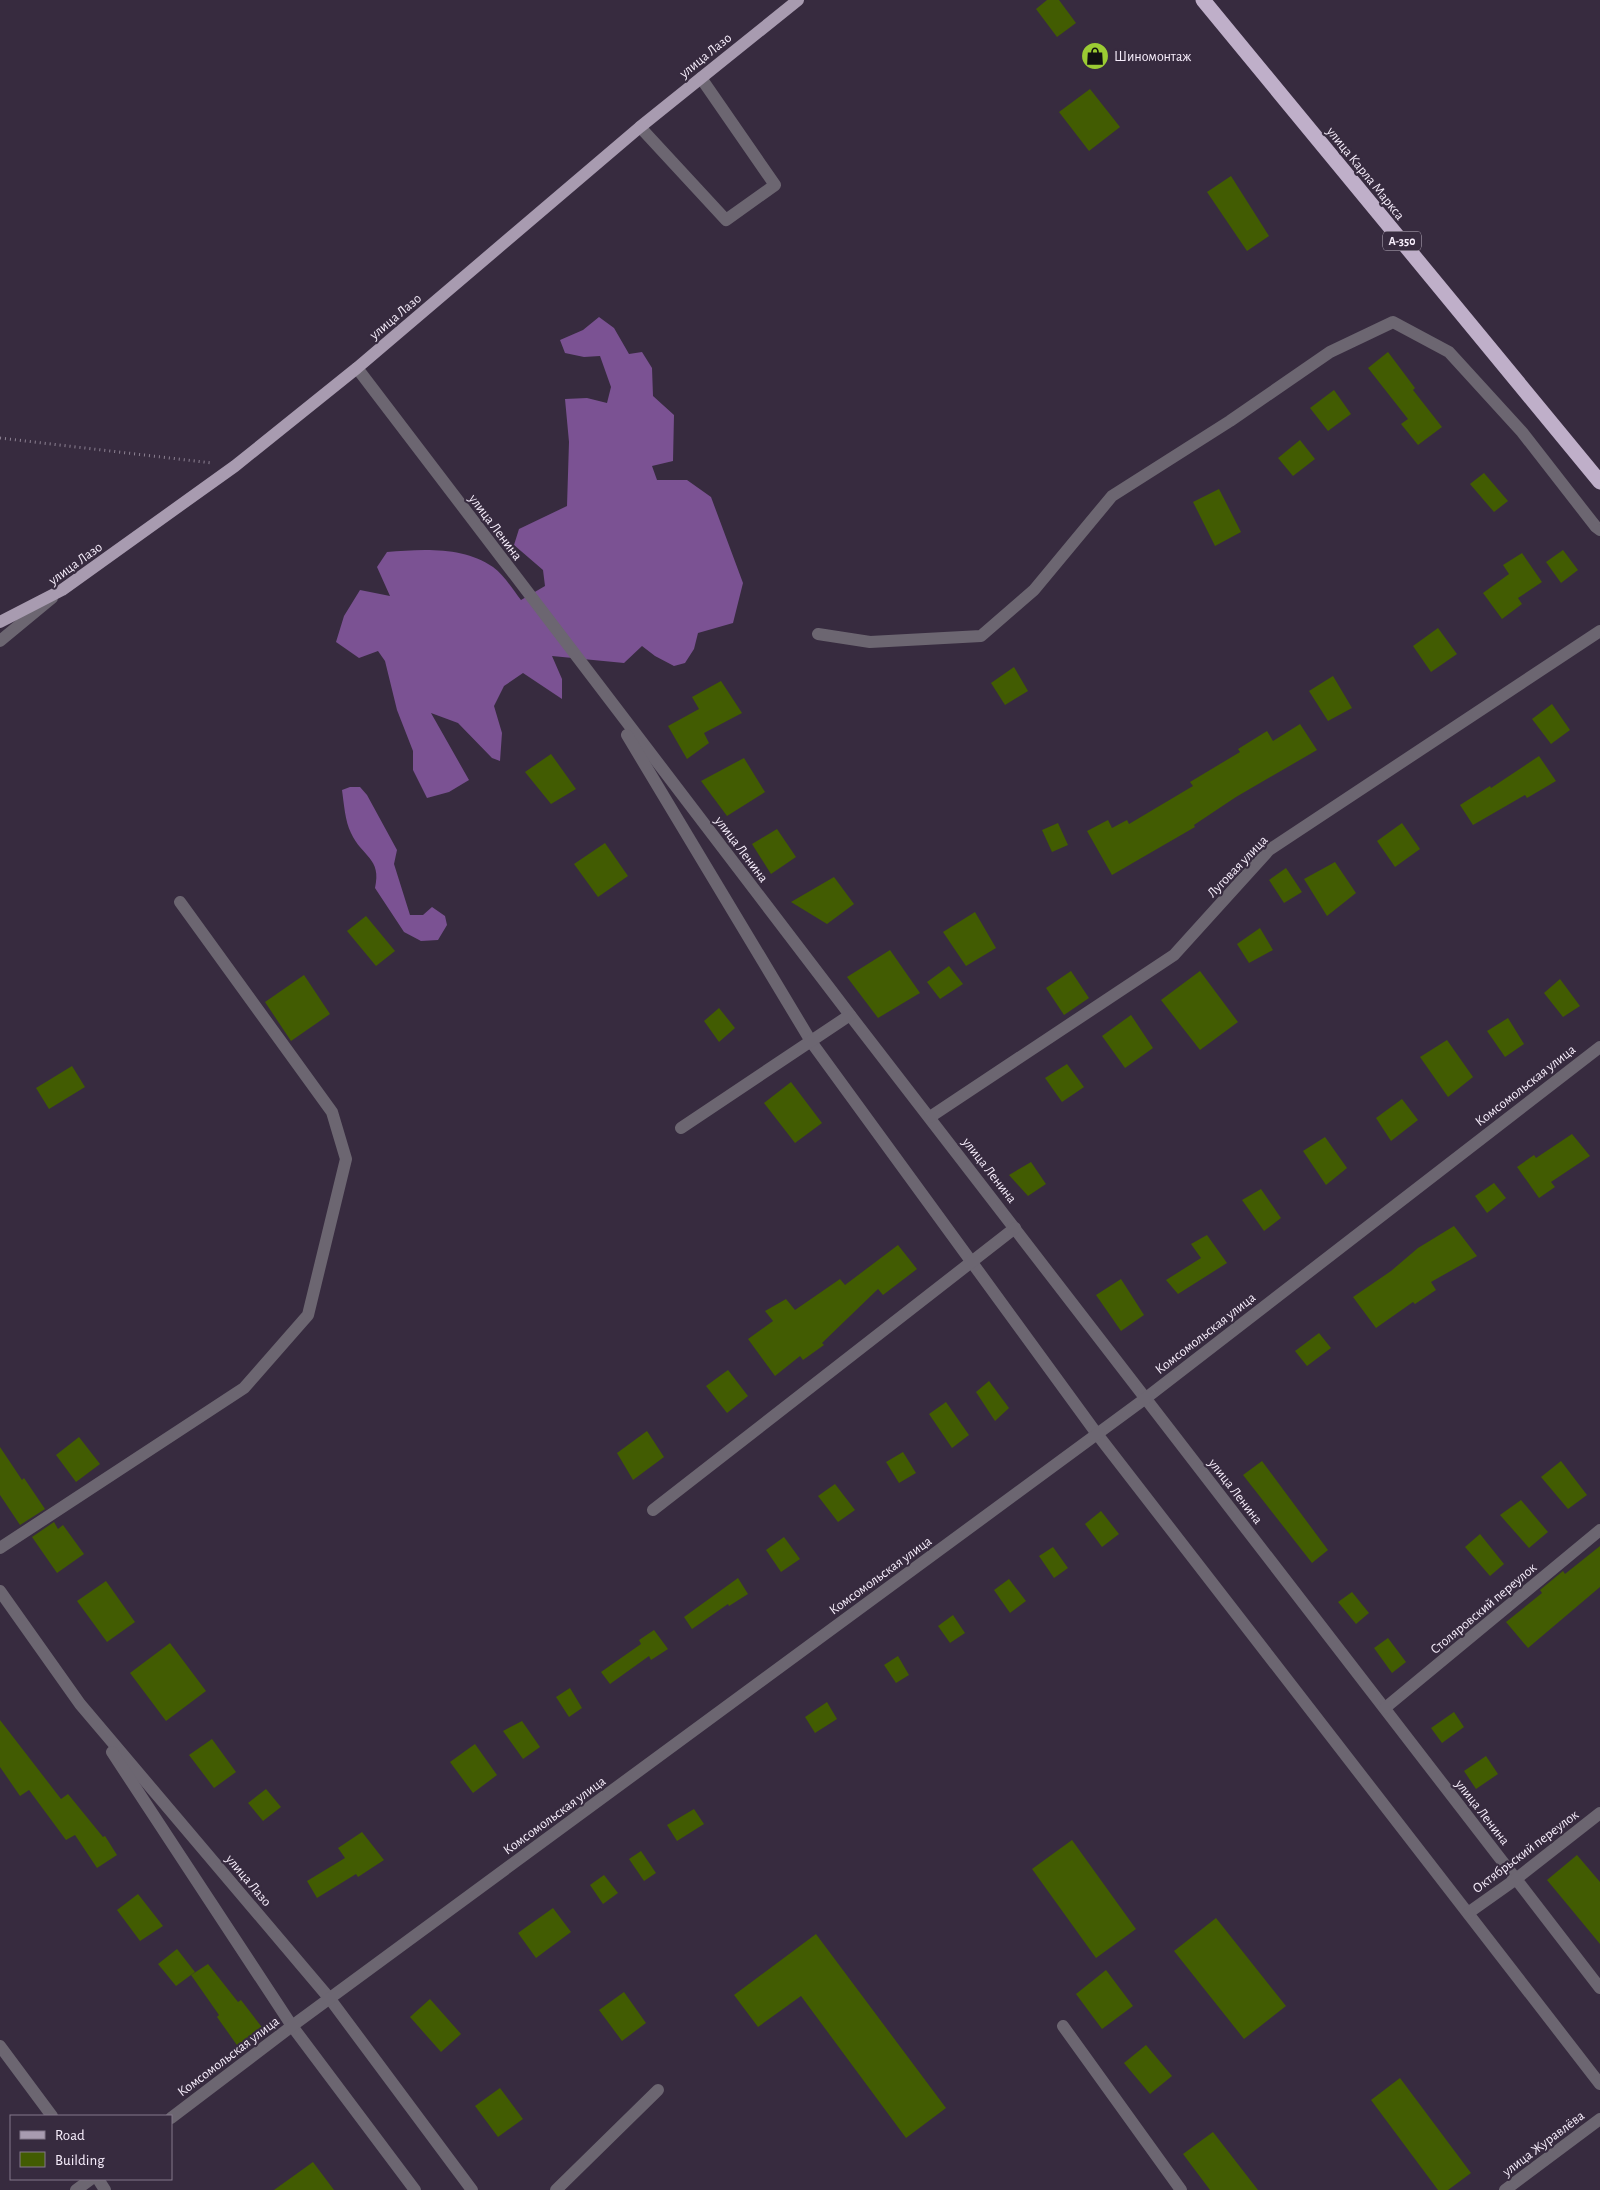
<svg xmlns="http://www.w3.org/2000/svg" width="1600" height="2190" font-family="'Alegreya Sans',sans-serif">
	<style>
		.forest { fill: #7b5293 }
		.building { fill: #425c02 }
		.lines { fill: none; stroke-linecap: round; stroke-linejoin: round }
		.path { stroke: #8c8192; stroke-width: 3; stroke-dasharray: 1 4; stroke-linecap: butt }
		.minor { stroke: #6c6671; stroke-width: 12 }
		.major { stroke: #a89bb0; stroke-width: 12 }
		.highway { stroke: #bfafc9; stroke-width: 15 }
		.labels { text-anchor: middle; stroke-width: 4.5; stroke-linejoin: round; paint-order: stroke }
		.shield { fill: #372b3f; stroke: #bdb4c3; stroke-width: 1 }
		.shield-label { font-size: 12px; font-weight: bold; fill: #f7eefc }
		.street-label { font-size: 14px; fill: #f7eefc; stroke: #372b3f }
		.poi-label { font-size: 14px; fill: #f7eefc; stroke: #372b3f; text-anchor: start }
	</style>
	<rect width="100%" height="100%" fill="#372b3f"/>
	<!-- forest -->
	<g class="forest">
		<path d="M599 317 614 328 629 354 642 352 652 368 653 396 674 415 673 461 652 466 657 480H687L711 497 743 583 733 623 698 633 694 649 685 663 674 666 655 656 642 646 624 663 552 656 562 679V699L523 673 504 686 494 706 502 733 500 761 492 758 458 723 431 713 469 780 449 792 427 798 413 770V751L397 710 385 661 378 651 359 658 336 642 344 616 360 590 390 596 377 567 387 552C420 549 464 546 493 567 504 575 513 590 521 600L545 586 543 570 514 545 519 529 567 506 569 442 565 399 587 398 607 403 611 387 600 356 584 357 565 353 560 340 583 330Z"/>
		<path d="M350 787H360L367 795 397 850 394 864 410 915H423L432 907 445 916 447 925 438 940 421 941 404 932 375 888C382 858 362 857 351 833 345 821 344 804 342 790Z"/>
	</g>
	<!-- building -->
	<g class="building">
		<polygon points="1047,0 1059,0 1076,23 1057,37 1036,9"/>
		<polygon points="1090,89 1120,127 1089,151 1059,112"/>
		<polygon points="1231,176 1269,236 1247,251 1207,192"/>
		<polygon points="1388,352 1415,388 1413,390 1442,427 1418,445 1401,424 1408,419 1368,368"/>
		<polygon points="1334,390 1351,414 1328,431 1310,408"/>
		<polygon points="1300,440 1315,459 1293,476 1278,458"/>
		<polygon points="1484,473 1508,501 1494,512 1470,484"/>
		<polygon points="1219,489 1241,532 1215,546 1193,502"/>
		<polygon points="1563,550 1578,570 1561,583 1546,562"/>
		<polygon points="1522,553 1542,582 1518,598 1522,604 1502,619 1483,593 1509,574 1503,565"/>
		<polygon points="1438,628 1457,654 1431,672 1413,646"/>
		<polygon points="1014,667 1028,691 1005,705 991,683"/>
		<polygon points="1333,676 1352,708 1328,721 1309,691"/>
		<polygon points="721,681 742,713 704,733 709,743 687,759 668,726 699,709 692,697"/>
		<polygon points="1552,704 1570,730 1551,744 1532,719"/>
		<polygon points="1300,724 1317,750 1236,797 1194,825 1195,827 1112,875 1087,831 1108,820 1112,828 1127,820 1129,824 1193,786 1190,782 1240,752 1238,749 1267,731 1273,741"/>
		<polygon points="551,754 576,789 551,804 525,772"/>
		<polygon points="1539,756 1556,781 1527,798 1525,795 1473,825 1460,805 1490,786 1491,788"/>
		<polygon points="744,758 765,792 727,816 701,781"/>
		<polygon points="1058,823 1068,845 1052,852 1042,830"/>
		<polygon points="1402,823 1420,849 1395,867 1377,841"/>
		<polygon points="777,829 796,857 771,874 752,844"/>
		<polygon points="605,843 628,876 598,897 574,864"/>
		<polygon points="1335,862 1356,893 1327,916 1304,879"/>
		<polygon points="1286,868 1302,892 1284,903 1269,880"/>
		<polygon points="834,877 854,904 827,924 791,902"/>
		<polygon points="975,912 996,948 966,966 943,932"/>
		<polygon points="366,916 395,951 376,966 347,931"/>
		<polygon points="1260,928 1273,950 1249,963 1237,944"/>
		<polygon points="890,950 920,993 878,1018 847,977"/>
		<polygon points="949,966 963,984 940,999 927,982"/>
		<polygon points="1071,971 1089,998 1064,1015 1046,988"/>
		<polygon points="1200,971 1238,1022 1200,1050 1161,1000"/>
		<polygon points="304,975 330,1014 291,1041 265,1002"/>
		<polygon points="1560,979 1580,1006 1563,1017 1544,993"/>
		<polygon points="719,1008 735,1028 719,1042 704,1021"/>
		<polygon points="1131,1015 1153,1048 1125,1068 1102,1036"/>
		<polygon points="1508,1018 1524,1044 1505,1057 1487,1031"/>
		<polygon points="1447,1040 1473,1077 1448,1097 1420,1057"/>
		<polygon points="1067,1064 1084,1087 1062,1102 1045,1078"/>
		<polygon points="72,1066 85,1087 49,1109 36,1088"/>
		<polygon points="791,1082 822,1123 795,1143 764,1103"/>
		<polygon points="1402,1099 1418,1120 1391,1141 1376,1118"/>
		<polygon points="1572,1134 1590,1156 1551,1182 1555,1187 1539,1198 1517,1167 1534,1155 1536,1158"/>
		<polygon points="1325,1137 1347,1168 1326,1185 1303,1151"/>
		<polygon points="1031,1162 1046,1184 1028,1196 1009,1175"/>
		<polygon points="1494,1183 1506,1198 1487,1213 1475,1196"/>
		<polygon points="1261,1189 1281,1218 1264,1231 1242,1200"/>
		<polygon points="1454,1226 1477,1256 1431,1282 1436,1290 1415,1304 1413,1302 1376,1328 1353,1297 1391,1271 1418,1248"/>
		<polygon points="1207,1235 1227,1263 1178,1294 1166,1280 1201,1258 1191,1244"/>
		<polygon points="898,1245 917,1269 883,1295 878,1289 822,1343 824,1345 803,1360 800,1356 775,1376 748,1339 773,1321 765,1311 786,1299 795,1310 840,1279 845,1285"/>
		<polygon points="1121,1279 1144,1315 1121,1331 1096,1295"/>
		<polygon points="1319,1333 1331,1348 1307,1366 1295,1351"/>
		<polygon points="728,1370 748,1396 727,1413 706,1386"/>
		<polygon points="989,1381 1009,1408 995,1421 976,1392"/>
		<polygon points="946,1402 969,1435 952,1448 929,1414"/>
		<polygon points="647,1431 664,1457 633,1480 617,1453"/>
		<polygon points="79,1437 100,1464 76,1482 56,1455"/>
		<polygon points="0,1447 22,1480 24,1478 45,1509 20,1525 0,1495"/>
		<polygon points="903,1452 916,1473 899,1483 886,1462"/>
		<polygon points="1262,1461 1328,1550 1312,1563 1243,1475"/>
		<polygon points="1561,1461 1587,1495 1568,1509 1541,1477"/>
		<polygon points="835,1484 855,1510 838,1522 818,1496"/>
		<polygon points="1521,1500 1548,1532 1529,1548 1500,1515"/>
		<polygon points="1101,1511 1119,1534 1102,1547 1085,1524"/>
		<polygon points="54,1522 58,1529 63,1525 84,1554 57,1573 32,1537"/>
		<polygon points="1480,1534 1504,1564 1490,1576 1465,1547"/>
		<polygon points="784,1537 800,1559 781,1572 766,1550"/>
		<polygon points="1600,1546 1600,1587 1528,1648 1506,1622 1542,1593 1540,1590 1563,1571 1565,1574"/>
		<polygon points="1053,1547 1068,1568 1054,1578 1039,1556"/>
		<polygon points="738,1578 748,1594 729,1606 728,1604 692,1629 684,1617"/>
		<polygon points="1009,1579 1026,1601 1010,1613 994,1590"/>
		<polygon points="106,1581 135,1622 107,1642 77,1601"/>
		<polygon points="1352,1592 1369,1613 1356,1624 1338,1602"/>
		<polygon points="953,1615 965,1633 950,1643 938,1626"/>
		<polygon points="654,1630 668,1649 651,1660 649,1656 610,1684 601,1672 641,1644 639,1640"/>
		<polygon points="1388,1638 1406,1662 1392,1673 1374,1648"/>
		<polygon points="170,1643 206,1691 166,1721 130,1673"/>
		<polygon points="898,1656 909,1675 896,1683 884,1665"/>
		<polygon points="570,1688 582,1708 569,1717 556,1697"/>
		<polygon points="827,1702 837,1719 815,1733 805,1717"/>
		<polygon points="1454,1712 1464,1727 1442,1743 1431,1728"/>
		<polygon points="0,1720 61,1799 68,1794 103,1837 105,1836 117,1855 97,1868 75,1835 66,1840 29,1790 20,1796 0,1767"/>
		<polygon points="522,1721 540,1747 523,1759 503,1731"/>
		<polygon points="212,1739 236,1772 214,1788 189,1755"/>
		<polygon points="475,1744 497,1775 473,1793 450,1762"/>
		<polygon points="1486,1756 1498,1774 1476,1789 1464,1771"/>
		<polygon points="266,1789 281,1807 263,1821 248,1803"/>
		<polygon points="694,1809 704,1824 677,1841 667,1825"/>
		<polygon points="362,1832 384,1860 358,1877 356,1874 317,1898 307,1881 345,1858 338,1848"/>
		<polygon points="1072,1840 1136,1929 1096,1958 1032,1869"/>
		<polygon points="641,1851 656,1873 644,1881 629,1859"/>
		<polygon points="1577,1855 1600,1882 1600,1944 1547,1880"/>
		<polygon points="604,1875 618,1893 603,1904 590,1885"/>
		<polygon points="138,1894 163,1926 140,1941 117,1910"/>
		<polygon points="553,1908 571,1932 536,1958 518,1933"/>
		<polygon points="1216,1918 1286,2006 1244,2039 1174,1951"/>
		<polygon points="816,1934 946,2108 906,2138 801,1996 758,2027 734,1995"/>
		<polygon points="177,1949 195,1972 176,1986 158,1964"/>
		<polygon points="208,1964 238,2002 241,2000 264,2030 239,2048 217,2017 219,2015 191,1975"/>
		<polygon points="1106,1970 1133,2006 1102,2029 1076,1994"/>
		<polygon points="624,1992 646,2023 622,2041 599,2010"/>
		<polygon points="430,1999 461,2034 441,2052 410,2017"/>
		<polygon points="1146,2045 1172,2076 1150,2094 1124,2063"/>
		<polygon points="1400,2078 1471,2173 1448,2190 1438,2190 1371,2100"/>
		<polygon points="500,2088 523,2119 498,2137 475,2106"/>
		<polygon points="1213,2132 1258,2190 1210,2190 1183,2154"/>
		<polygon points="313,2162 334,2190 274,2190"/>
	</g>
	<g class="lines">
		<!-- path -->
		<polyline class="path" points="0,438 212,463"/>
		<!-- minor -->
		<g class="minor">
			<polyline points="640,127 726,220 775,185 701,78"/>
			<polyline points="357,368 850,1015 1600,1988"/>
			<polyline points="818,634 870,642 981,636 1034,590 1112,496 1230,421 1330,352 1393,322 1449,352 1522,432 1596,527 1600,530"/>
			<polyline points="0,641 52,598"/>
			<polyline points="627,735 812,1043 1097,1434 1600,2084"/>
			<polyline points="930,1117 1174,955 1269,850 1600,631"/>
			<polyline points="681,1128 850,1015"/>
			<polyline points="653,1510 1015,1228"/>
			<polyline points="0,1548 244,1388 308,1315 346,1159 332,1112 180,902"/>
			<polyline points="0,1591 80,1704 330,1999 472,2190"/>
			<polyline points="1385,1708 1600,1530"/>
			<polyline points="112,1752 292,2026 415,2190"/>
			<polyline points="1468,1913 1516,1879 1600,1813"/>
			<polyline points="1063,2026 1181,2190"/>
			<polyline points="0,2046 52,2116"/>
			<polyline points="171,2118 292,2026 1146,1398 1600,1047"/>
			<polyline points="98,2179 105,2190"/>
			<polyline points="76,2190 91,2179"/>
			<polyline points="556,2190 658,2090"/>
			<polyline points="1505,2190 1600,2119"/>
		</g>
		<!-- major -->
		<polyline class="major" points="0,622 62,590 235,466 357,368 640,127 798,0"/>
		<!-- highway -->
		<polyline class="highway" points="1203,0 1600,482"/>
	</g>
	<!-- icons -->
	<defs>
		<g id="shop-disc" transform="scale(1.4375)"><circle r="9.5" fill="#9bcb33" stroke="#372b3f"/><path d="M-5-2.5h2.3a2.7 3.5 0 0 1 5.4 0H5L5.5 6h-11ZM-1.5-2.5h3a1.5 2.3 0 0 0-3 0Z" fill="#111"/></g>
	</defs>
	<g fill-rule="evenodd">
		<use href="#shop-disc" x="1095" y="56"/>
	</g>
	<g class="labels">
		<!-- shield labels -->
		<rect class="shield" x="1383" y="231.5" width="38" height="19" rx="4"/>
		<g class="shield-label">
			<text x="1402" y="245">А-350</text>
		</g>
		<!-- street labels -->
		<g class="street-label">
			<text transform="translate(705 55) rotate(-39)" y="5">улица Лазо</text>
			<text transform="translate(1366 173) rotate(51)" y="5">улица Карла Маркса</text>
			<text transform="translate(395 316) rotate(-40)" y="5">улица Лазо</text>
			<text transform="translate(496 527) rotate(53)" y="5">улица Ленина</text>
			<text transform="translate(75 563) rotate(-36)" y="5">улица Лазо</text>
			<text transform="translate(742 849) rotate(53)" y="5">улица Ленина</text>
			<text transform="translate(1237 866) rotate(-46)" y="5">Луговая улица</text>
			<text transform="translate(1525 1085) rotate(-38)" y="5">Комсомольская улица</text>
			<text transform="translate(990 1170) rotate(52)" y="5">улица Ленина</text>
			<text transform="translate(1205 1333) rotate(-38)" y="5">Комсомольская улица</text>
			<text transform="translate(1236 1491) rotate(52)" y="5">улица Ленина</text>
			<text transform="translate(880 1575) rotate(-36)" y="5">Комсомольская улица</text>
			<text transform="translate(1483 1608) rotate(-40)" y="5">Столяровский переулок</text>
			<text transform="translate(1483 1812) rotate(52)" y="5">улица Ленина</text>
			<text transform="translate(554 1815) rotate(-36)" y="5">Комсомольская улица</text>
			<text transform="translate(1525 1851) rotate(-37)" y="5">Октябрьский переулок</text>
			<text transform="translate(249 1880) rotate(50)" y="5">улица Лазо</text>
			<text transform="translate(228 2056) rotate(-37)" y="5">Комсомольская улица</text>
			<text transform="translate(1543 2143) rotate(-37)" y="5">улица Журавлёва</text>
		</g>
		<!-- poi labels -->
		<g class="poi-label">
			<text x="1114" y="61">Шиномонтаж</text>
		</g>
	</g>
	<!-- legend -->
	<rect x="10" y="2115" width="162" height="65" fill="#372b3f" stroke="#84798b"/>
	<rect x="20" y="2131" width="25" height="8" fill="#a89bb0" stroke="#84798b"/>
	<text x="55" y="2140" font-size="15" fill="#f7eefc">Road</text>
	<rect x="20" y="2152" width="25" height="15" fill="#425c02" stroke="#84798b"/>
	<text x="55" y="2165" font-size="15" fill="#f7eefc">Building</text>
</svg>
